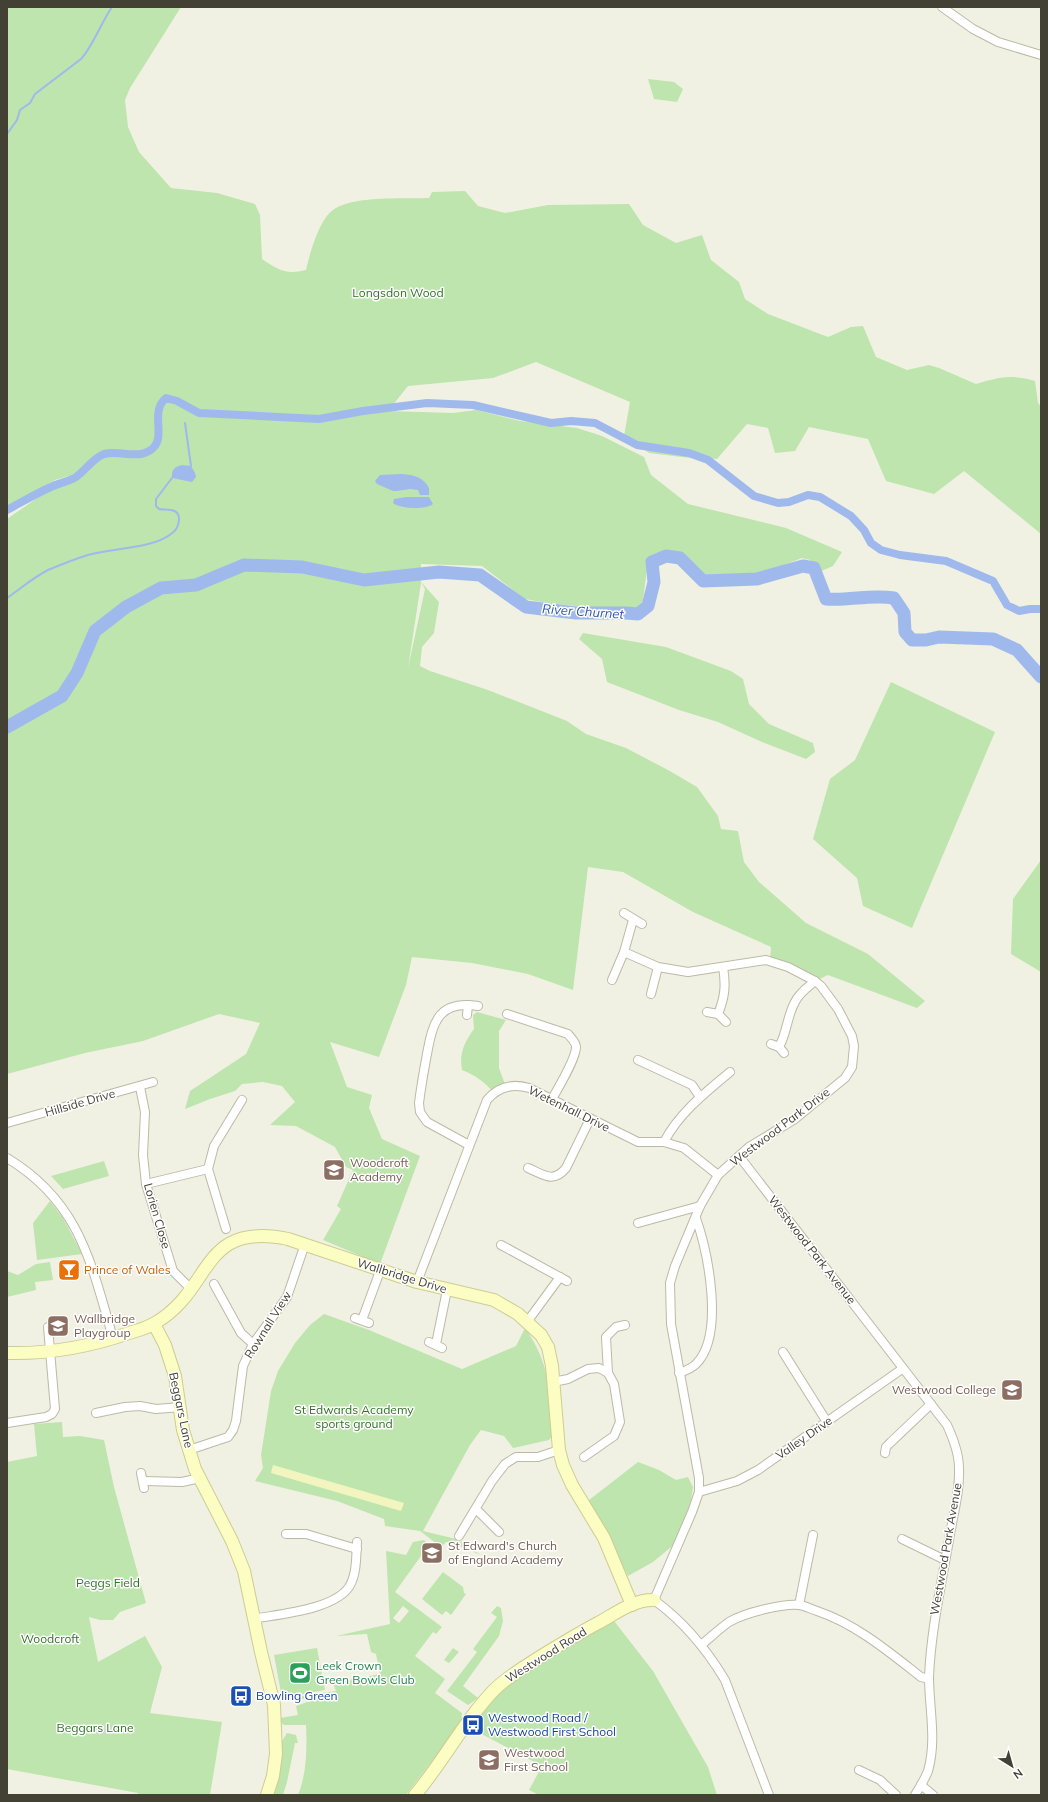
<svg xmlns="http://www.w3.org/2000/svg" width="1048" height="1802" font-family="Mulish,sans-serif">
	<style>
		.green { fill: #bde5ad; fill-rule: evenodd }
		.sand { fill: #f2f5bf }
		.water { fill: #a0b9ed }
		.lines { fill: none; stroke-linecap: round; stroke-linejoin: round }
		.stream { stroke: #a0b9ed; stroke-width: 2 }
		.canal { stroke: #a0b9ed; stroke-width: 8 }
		.river { stroke: #a0b9ed; stroke-width: 13 }
		.street-casing { stroke: #bcbaa6; stroke-width: 10 }
		.secondary-casing { stroke: #cdcc92; stroke-width: 14 }
		.street { stroke: #fff; stroke-width: 8 }
		.secondary { stroke: #fbfdc2; stroke-width: 12 }
		.labels { text-anchor: middle; stroke-width: 3; stroke-linejoin: round; paint-order: stroke }
		.park-label { font-size: 12px; fill: #32722a; stroke: #fff }
		.street-label { font-size: 12px; fill: #434134; stroke: #fff }
		.education-label { font-size: 12px; fill: #785e54; stroke: #fff; text-anchor: start }
		.food-label { font-size: 12px; fill: #c56008; stroke: #fff; text-anchor: start }
		.leisure-label { font-size: 12px; fill: #27864d; stroke: #fff; text-anchor: start }
		.transit-label { font-size: 12px; fill: #164399; stroke: #fff; text-anchor: start }
		.water-label { font-size: 13px; font-style: italic; fill: #3157aa; stroke: #fff }
	</style>
	<rect width="100%" height="100%" fill="#f1f1e3"/>
	<!-- green -->
	<g class="green">
		<path d="M7 7H181L130 88 125 100 128 127 139 152 171 188 217 193 255 204 260 215 262 259C279 270 285 275 306 270 310 253 319 220 333 210 353 195 404 199 429 198L432 192 465 191 478 206 505 213 548 205 629 204 643 225 676 243 702 235 711 260 739 282 745 299 768 314 828 337 851 327 863 326 876 357 907 370 929 365 939 368 976 384C1000 377 1010 374 1035 381L1038 403 1041 406V534L964 471 934 494 886 481 868 439 809 427 795 451 775 453 768 428 747 424 717 459 690 458 649 453 624 436 630 402 536 362 493 378 408 386 388 411 453 413 476 410 520 421 577 428 602 436 644 457 651 475 688 504 786 528 842 552 833 566 819 572 810 560 802 558 760 574 706 578 681 554 665 550 651 558 647 568 643 601 636 609 594 608 547 603 525 599 482 566 421 564V582L439 602 434 633 422 647 420 666 430 671 488 690 567 721 586 734 626 748 668 770 697 787 718 816 721 829 738 831 744 862 759 882 806 923 868 954 925 1001 917 1008 828 975 815 981 770 961 771 947 693 912 623 872 588 867 573 990 528 974 472 963 412 957 406 985 379 1057 330 1042 347 1087 372 1095 369 1108 382 1139 420 1156 380 1264 323 1240 341 1209 337 1206 353 1170 346 1167 335 1147 296 1126 270 1125 295 1102 282 1086 263 1082 242 1084 235 1091 210 1099 185 1109 190 1091 246 1054 260 1023 219 1014 143 1041 85 1053 7 1074V519L69 476 55 480 7 507ZM421 582 425 589 408 668 421 583Z"/>
		<polygon points="648,79 674,82 683,89 677,102 654,99"/>
		<polygon points="583,633 666,647 731,671 743,679 749,704 769,724 813,743 815,752 806,759 762,742 718,722 679,710 607,682 602,659 579,639"/>
		<polygon points="891,682 995,732 912,928 863,906 857,878 813,839 830,779 855,760"/>
		<polygon points="1041,860 1041,972 1011,954 1013,899"/>
		<path d="M477 1012 506 1020 499 1031V1068L506 1087 493 1092C485 1082 475 1075 462 1070 459 1053 464 1043 474 1029L473 1015Z"/>
		<polygon points="104,1161 109,1176 63,1189 51,1176"/>
		<polygon points="50,1201 63,1218 82,1254 37,1260 33,1223"/>
		<polygon points="50,1262 53,1280 35,1282 36,1290 7,1297 7,1271 18,1275 36,1264"/>
		<path d="M324 1314 369 1330 462 1369 516 1346 525 1328C550 1363 550 1392 554 1434L549 1440 513 1448 504 1436 481 1430 470 1445 423 1531 456 1539 481 1555 450 1542H446L442 1546 437 1544 420 1531 385 1526 384 1519 337 1501 255 1481 263 1468 261 1455 271 1391 278 1371 295 1343 310 1325Z"/>
		<polygon points="62,1422 63,1437 80,1436 104,1440 114,1487 146,1603 120,1612 113,1620 100,1620 89,1617 98,1662 145,1636 162,1667 150,1713 222,1722 210,1795 138,1795 138,1793 7,1769 7,1462 37,1456 34,1424"/>
		<polygon points="638,1462 659,1470 676,1480 688,1477 693,1487 691,1500 676,1543 653,1562 628,1576 589,1500"/>
		<path d="M424 1540 429 1545 395 1592 442 1627 436 1634 433 1632 415 1656 445 1679 435 1693 462 1713 461 1723 406 1795H298C307 1773 307 1748 306 1725H284L279 1721 280 1718 298 1715 296 1706 310 1701V1698L302 1699V1696L336 1691 333 1683 380 1674 376 1654 371 1652 367 1634 336 1636 390 1624 386 1551 406 1555 413 1542ZM403 1606 409 1611 399 1623 393 1618Z"/>
		<polygon points="443,1572 463,1587 464,1593 466,1594 451,1615 446,1611 442,1615 422,1599"/>
		<polygon points="497,1606 501,1608 503,1621 499,1636 463,1686 478,1698 468,1705 447,1691 477,1652 473,1649 497,1617 491,1613"/>
		<polygon points="611,1617 653,1671 708,1767 717,1795 539,1795 529,1790 542,1766 470,1728 503,1683"/>
		<polygon points="317,1648 325,1690 282,1698 274,1655"/>
		<polygon points="453,1648 459,1652 449,1663 444,1660"/>
		<polygon points="287,1733 296,1735 298,1743 295,1743 287,1782 283,1795 270,1795 281,1743"/>
	</g>
	<!-- sand -->
	<polygon class="sand" points="273,1465 404,1503 401,1511 271,1473"/>
	<!-- water -->
	<g class="water">
		<path d="M182 465 191 466 195 473 196 477 192 482 172 478C171 469 175 467 182 465Z"/>
		<path d="M402 474C414 475 423 477 429 488V495H420L418 490 410 489 397 491H393L377 484 375 481 380 475Z"/>
		<path d="M406 497H429L433 504C426 510 401 509 393 503L394 499Z"/>
	</g>
	<g class="lines">
		<!-- stream -->
		<g class="stream">
			<path d="M7 134 17 120 20 110 30 103 35 94 81 59C93 46 101 23 112 7"/>
			<polyline points="185,423 191,466"/>
			<path d="M7 598C20 589 34 577 48 570 60 565 75 559 88 555 111 548 152 549 171 534 179 529 184 512 171 510 167 509 163 510 159 509L156 506V499L172 478"/>
		</g>
		<!-- canal -->
		<path class="canal" d="M7 510C22 502 37 493 53 486 60 483 70 481 76 477 86 470 93 458 104 454 120 450 139 460 152 449 167 437 149 412 166 398L177 401 199 413 319 419 363 411 427 403 473 405 551 423 571 421 595 423 637 445 689 453 708 460 754 496 778 503 789 502 808 495 820 497 851 516 864 530 871 543 881 550 900 555 946 561 993 581 1007 605 1019 611 1030 609H1041"/>
		<!-- river -->
		<path class="river" d="M7 727 62 696 77 673 95 631 126 607 161 588 196 585 244 565 302 567 364 580 439 572 480 575 526 607 576 613H626L638 614 648 606 654 582 652 562 666 556 680 558 703 581 757 579 803 566 814 568 826 599C849 601 871 594 894 598L904 613 905 632 912 640H926L939 637 993 639 1017 650 1041 677"/>
		<!-- street casing -->
		<g class="street-casing">
			<g id="street">
				<polyline points="942,7 973,29 998,42 1041,55"/>
				<polyline points="624,913 642,924"/>
				<path d="M624 952 658 967 688 972 766 960 788 967 815 981 821 986 838 1009 852 1036 854 1046 852 1067 845 1078 795 1119 749 1147 718 1175 700 1206 675 1266 670 1283 671 1324 699 1478V1492L692 1512 654 1600C683 1621 707 1650 725 1680L769 1795"/>
				<polyline points="612,980 624,952 633,920"/>
				<polyline points="651,994 658,967"/>
				<polyline points="707,1012 718,1014 726,1022"/>
				<path d="M507 1014 568 1034C571 1038 576 1042 576 1047 576 1059 558 1088 552 1099"/>
				<path d="M718 1014C725 997 726 985 723 967"/>
				<polyline points="467,1015 468,1005"/>
				<polyline points="771,1044 779,1047 784,1053"/>
				<path d="M779 1047C787 1033 787 1016 795 1002 799 993 808 987 815 981"/>
				<polyline points="638,1060 692,1085 700,1097"/>
				<polyline points="140,1087 145,1112 143,1155 146,1184 173,1271 191,1289"/>
				<polyline points="7,1123 153,1082"/>
				<path d="M664 1142C679 1113 706 1092 730 1072"/>
				<path d="M469 1145 427 1122 420 1112 419 1103C421 1087 424 1070 427 1054 433 1021 439 1000 478 1006"/>
				<path d="M739 1156 947 1425C953 1438 959 1453 959 1468 960 1490 954 1512 950 1534 942 1582 931 1629 929 1677 929 1708 937 1740 928 1771 925 1779 920 1787 915 1795"/>
				<path d="M7 1158C80 1202 91 1263 113 1338"/>
				<path d="M528 1168C543 1174 553 1184 566 1168L590 1119"/>
				<polyline points="146,1184 208,1169"/>
				<polyline points="638,1223 700,1206"/>
				<polyline points="226,1229 208,1169 214,1146 242,1100"/>
				<polyline points="501,1245 567,1281"/>
				<path d="M417 1282 487 1100C498 1087 512 1083 529 1088L638 1142H664L684 1148 718 1175"/>
				<polyline points="214,1284 241,1333 253,1344"/>
				<polyline points="355,1318 369,1323"/>
				<polyline points="362,1320 380,1271"/>
				<polyline points="527,1322 560,1277"/>
				<polyline points="429,1342 442,1348"/>
				<polyline points="436,1344 447,1290"/>
				<polyline points="783,1352 827,1422"/>
				<path d="M679 1373C685 1371 691 1369 696 1364 725 1335 708 1253 696 1218"/>
				<polyline points="553,1382 568,1379 588,1369 599,1368 608,1373"/>
				<polyline points="96,1413 125,1407 140,1406 156,1409 181,1407"/>
				<polyline points="7,1423 46,1417 52,1414 55,1409 48,1327"/>
				<polyline points="189,1450 228,1437 233,1430 236,1421 243,1366 253,1344 287,1297 305,1244"/>
				<polyline points="885,1453 886,1447 891,1442 931,1404"/>
				<polyline points="584,1457 614,1436 620,1422 614,1384 608,1373 606,1337 616,1327 625,1325"/>
				<polyline points="141,1473 144,1488"/>
				<polyline points="144,1481 182,1482 200,1478"/>
				<polyline points="699,1492 737,1481 758,1470 902,1369"/>
				<polyline points="476,1509 499,1532"/>
				<polyline points="286,1534 306,1534 357,1549"/>
				<polyline points="459,1536 492,1481 505,1464 516,1457 538,1457 559,1450"/>
				<polyline points="902,1539 945,1560"/>
				<polyline points="799,1605 813,1535"/>
				<path d="M253 1619C279 1614 333 1610 349 1587 357 1574 356 1557 357 1542"/>
				<path d="M701 1645C710 1638 719 1629 729 1622 744 1613 783 1603 800 1605 805 1606 811 1609 817 1611 856 1624 889 1652 921 1677L929 1679"/>
				<polyline points="859,1770 880,1780 896,1795"/>
				<polyline points="921,1785 933,1795"/>
			</g>
		</g>
		<!-- secondary casing -->
		<g class="secondary-casing">
			<g id="secondary">
				<polyline points="154,1324 165,1345 175,1376 183,1430 195,1469 232,1541 244,1571 261,1652 274,1705 276,1754 273,1776 267,1795"/>
				<path d="M7 1353C50 1354 89 1347 129 1333 138 1330 148 1328 155 1323 214 1289 199 1221 288 1239L417 1282 494 1300 518 1314 541 1335 548 1347 552 1366 559 1450 563 1465 572 1485 604 1538 632 1605"/>
				<path d="M415 1795C443 1762 464 1721 494 1690 508 1676 526 1666 543 1655 561 1644 579 1633 598 1623 615 1614 634 1599 654 1600"/>
			</g>
		</g>
		<!-- street -->
		<use href="#street" class="street"/>
		<!-- secondary -->
		<use href="#secondary" class="secondary"/>
	</g>
	<!-- icons -->
	<defs>
		<g id="school-square" transform="scale(1.15)"><rect x="-9" y="-9" width="18" height="18" rx="4" fill="#8d6e63" stroke="#fff"/><path d="M0-5L7-2L0 1L-7-2ZM-4 1L0 2.5L4 1V4Q0 6-4 4Z" fill="#fff"/></g>
		<g id="bar-square" transform="scale(1.15)"><rect x="-9" y="-9" width="18" height="18" rx="4" fill="#e8710a" stroke="#fff"/><path d="M-6-5H6L.8 .8V4.5H3.5V6h-7V4.5H-.8V.8Z" fill="#fff"/></g>
		<g id="stadium-square" transform="scale(1.15)"><rect x="-9" y="-9" width="18" height="18" rx="4" fill="#2e9e5b" stroke="#fff"/><path d="M0-5a6.5 5 0 1 0 0 10a6.5 5 0 1 0 0-10ZM-3.5-1.8h7v3.6h-7Z" fill="#fff"/></g>
		<g id="bus-square" transform="scale(1.15)"><rect x="-9" y="-9" width="18" height="18" rx="4" fill="#1a4fb4" stroke="#fff"/><path d="M-5-6H5V4H4V6H2V4H-2V6H-4V4H-5ZM-3.5-4V0h7V-4ZM-3.5 1.2v1.5H-2V1.2ZM2 1.2v1.5H3.5V1.2Z" fill="#fff"/></g>
	</defs>
	<g fill-rule="evenodd">
		<use href="#school-square" x="334" y="1170"/>
		<use href="#bar-square" x="69" y="1270"/>
		<use href="#school-square" x="58" y="1326"/>
		<use href="#school-square" x="1012" y="1390"/>
		<use href="#school-square" x="432" y="1553"/>
		<use href="#stadium-square" x="300" y="1673"/>
		<use href="#bus-square" x="241" y="1696"/>
		<use href="#bus-square" x="473" y="1725"/>
		<use href="#school-square" x="489" y="1760"/>
	</g>
	<g class="labels">
		<!-- park labels -->
		<g class="park-label">
			<text x="398" y="297">Longsdon Wood</text>
			<text x="354" y="1414">St Edwards Academy<tspan x="354" dy="14">sports ground</tspan></text>
			<text x="108" y="1587">Peggs Field</text>
			<text x="50" y="1643">Woodcroft</text>
			<text x="95" y="1732">Beggars Lane</text>
		</g>
		<!-- street labels -->
		<g class="street-label">
			<text transform="translate(80 1103) rotate(-16)" y="4">Hillside Drive</text>
			<text transform="translate(569 1109) rotate(26)" y="4">Wetenhall Drive</text>
			<text transform="translate(780 1127) rotate(-37)" y="4">Westwood Park Drive</text>
			<text transform="translate(157 1216) rotate(74)" y="4">Lorien Close</text>
			<text transform="translate(812 1250) rotate(52)" y="4">Westwood Park Avenue</text>
			<text transform="translate(402 1276) rotate(17)" y="4">Wallbridge Drive</text>
			<text transform="translate(268 1325) rotate(-58)" y="4">Rownall View</text>
			<text transform="translate(181 1410) rotate(78)" y="4">Beggars Lane</text>
			<text transform="translate(804 1438) rotate(-35)" y="4">Valley Drive</text>
			<text transform="translate(946 1549) rotate(-80)" y="4">Westwood Park Avenue</text>
			<text transform="translate(546 1655) rotate(-32)" y="4">Westwood Road</text>
		</g>
		<!-- education labels -->
		<g class="education-label">
			<text x="350" y="1167">Woodcroft<tspan x="350" dy="14">Academy</tspan></text>
			<text x="74" y="1323">Wallbridge<tspan x="74" dy="14">Playgroup</tspan></text>
			<text x="996" y="1394" text-anchor="end">Westwood College</text>
			<text x="448" y="1550">St Edward's Church<tspan x="448" dy="14">of England Academy</tspan></text>
			<text x="504" y="1757">Westwood<tspan x="504" dy="14">First School</tspan></text>
		</g>
		<!-- food labels -->
		<g class="food-label">
			<text x="84" y="1274">Prince of Wales</text>
		</g>
		<!-- leisure labels -->
		<g class="leisure-label">
			<text x="316" y="1670">Leek Crown<tspan x="316" dy="14">Green Bowls Club</tspan></text>
		</g>
		<!-- transit labels -->
		<g class="transit-label">
			<text x="256" y="1700">Bowling Green</text>
			<text x="488" y="1722">Westwood Road /<tspan x="488" dy="14">Westwood First School</tspan></text>
		</g>
		<!-- water labels -->
		<g class="water-label">
			<text transform="translate(583 611) rotate(4)" y="5">River Churnet</text>
		</g>
	</g>
	<!-- border -->
	<rect width="1048" height="1802" fill="none" stroke="#434134" stroke-width="16"/>
	<!-- north arrow -->
	<g transform="translate(1012 1766) rotate(143)" stroke="#ffffff" stroke-width="3" paint-order="stroke">
	<path d="M0-3L7 15L0 10L-7 15Z" fill="#434134"/>
	<text y="-6" font-size="11" font-weight="bold" text-anchor="middle" fill="#434134">N</text>
	</g>
</svg>
